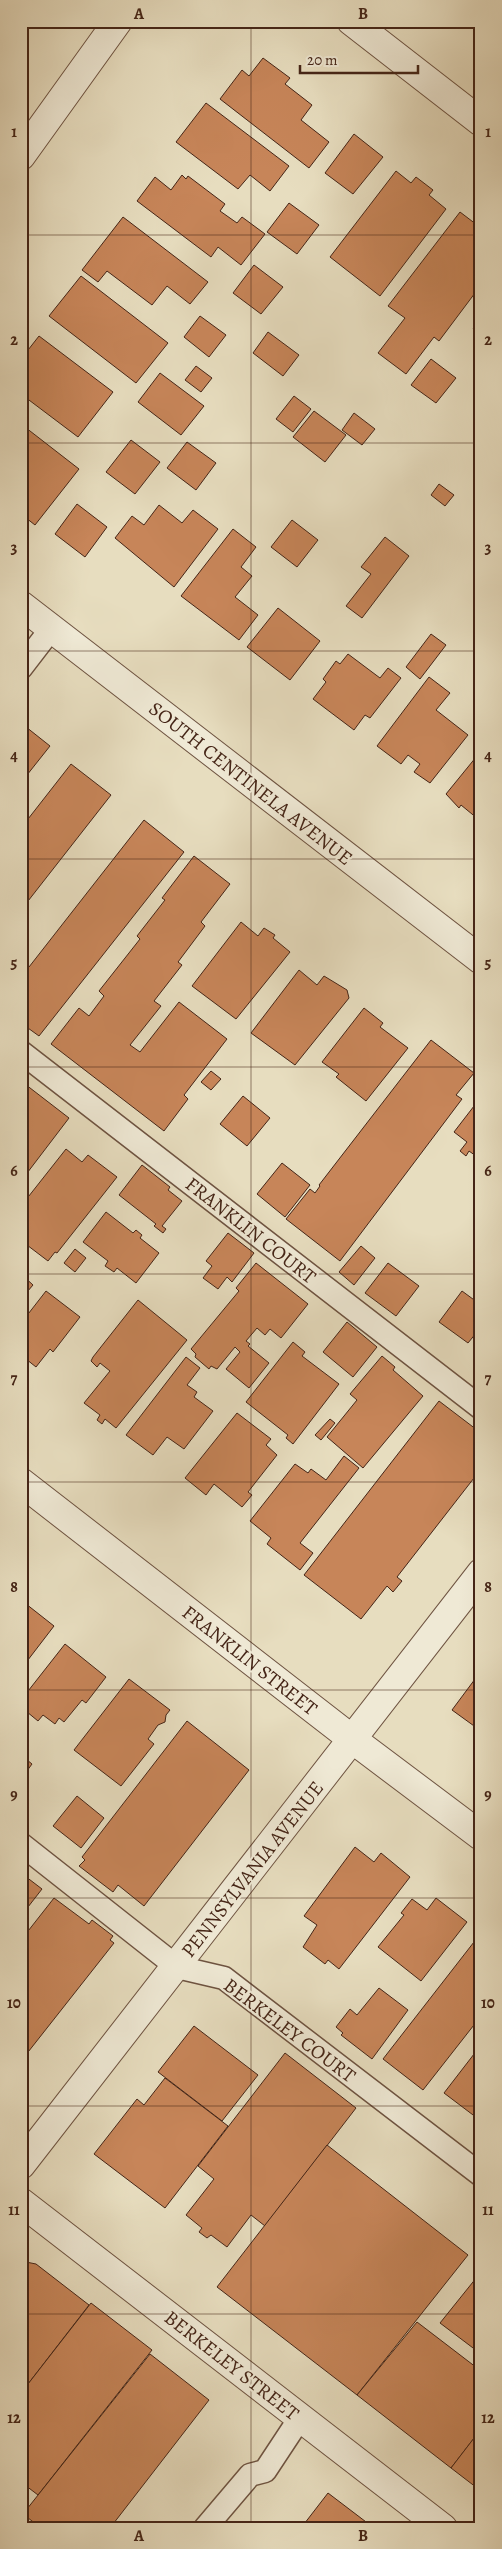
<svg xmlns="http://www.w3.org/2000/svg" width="502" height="2549" font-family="Alegreya,serif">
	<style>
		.building { fill: #c78559; stroke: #452517 }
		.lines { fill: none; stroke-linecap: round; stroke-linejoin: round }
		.service-casing { stroke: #6e5341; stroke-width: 25 }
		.minor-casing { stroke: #6e5341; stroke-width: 30 }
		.tertiary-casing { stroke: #6e5341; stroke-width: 30 }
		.service { stroke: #efe9d5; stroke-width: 22 }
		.minor { stroke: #efe9d5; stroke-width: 28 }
		.tertiary { stroke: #efe9d5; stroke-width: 28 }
		.grid { fill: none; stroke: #452517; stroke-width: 1; stroke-opacity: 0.55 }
		.labels { text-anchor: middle; stroke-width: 4; stroke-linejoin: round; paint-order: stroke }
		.street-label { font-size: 20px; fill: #452517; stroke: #efe9d5 }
		.neatline { fill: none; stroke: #452517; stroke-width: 2 }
		.grid-label { font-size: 16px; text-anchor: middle; font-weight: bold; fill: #452517 }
	</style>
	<rect width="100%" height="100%" fill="#e7ddbf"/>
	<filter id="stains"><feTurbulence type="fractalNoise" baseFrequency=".004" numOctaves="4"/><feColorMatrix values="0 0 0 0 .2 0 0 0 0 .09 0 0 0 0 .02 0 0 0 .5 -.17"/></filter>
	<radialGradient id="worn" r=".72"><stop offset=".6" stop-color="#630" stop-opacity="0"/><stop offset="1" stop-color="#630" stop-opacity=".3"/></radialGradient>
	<!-- building -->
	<g class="building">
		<polygon points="263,58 290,78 285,84 312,105 301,120 329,142 309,168 220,99 242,70 249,76"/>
		<polygon points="206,103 289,166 270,191 250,175 238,189 176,142"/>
		<polygon points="354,134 383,157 353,194 325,173"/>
		<polygon points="396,171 411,183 416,177 433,190 429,195 446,209 380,296 330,257"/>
		<polygon points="182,175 186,179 188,176 225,204 220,211 237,223 242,217 265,234 241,265 218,247 211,257 137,201 155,177 171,190"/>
		<polygon points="289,203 319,225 297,254 267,232"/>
		<polygon points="460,212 481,228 481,285 439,341 434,337 406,374 378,353 405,318 388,306"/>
		<polygon points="123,217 208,282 190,304 167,286 152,305 107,271 98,282 82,270"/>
		<polygon points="254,265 283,287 261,314 233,293"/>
		<polygon points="81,276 168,343 136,383 49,316"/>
		<polygon points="200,316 226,335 209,357 184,337"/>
		<polygon points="481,318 481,336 473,329"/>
		<polygon points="268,332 299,355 283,376 253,353"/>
		<polygon points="39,336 113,392 78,437 21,394 21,359"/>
		<polygon points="431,359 456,378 436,403 411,385"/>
		<polygon points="196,366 212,378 201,392 185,380"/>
		<polygon points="160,373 204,406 181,435 138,402"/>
		<polygon points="294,396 311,409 293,432 276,419"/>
		<polygon points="314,411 346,435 325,462 293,437"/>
		<polygon points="354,413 375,429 362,445 342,430"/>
		<polygon points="21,424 79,469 35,525 21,514"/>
		<polygon points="131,440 160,462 135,494 106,472"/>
		<polygon points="187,442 216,463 196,490 167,468"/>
		<polygon points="439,484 454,495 445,506 431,495"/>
		<polygon points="77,504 107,527 85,557 55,534"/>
		<polygon points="159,505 182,523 193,510 218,529 174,587 115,538 132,516 144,525"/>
		<polygon points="292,520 318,540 297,567 271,547"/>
		<polygon points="233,529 256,547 241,567 252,576 235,597 258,615 239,640 181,596"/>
		<polygon points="385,537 409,556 362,618 346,606 371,574 361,567"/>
		<polygon points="278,608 320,641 290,680 247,647"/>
		<polygon points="431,634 446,645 420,679 406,667"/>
		<polygon points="348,654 380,678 388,668 401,678 370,718 365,715 354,730 313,699 326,682 323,679 336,661 340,664"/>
		<polygon points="429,677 450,693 436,710 468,735 430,783 414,772 420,764 408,755 401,764 377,746"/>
		<polygon points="21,723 50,746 23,780 27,782 21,789"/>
		<polygon points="481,751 481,817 478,819 461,805 459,808 446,794"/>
		<polygon points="71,764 111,795 21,910 21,828"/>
		<polygon points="144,820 184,852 39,1036 21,1023 21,960 29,967"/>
		<polygon points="194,856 230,884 201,922 205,926 178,962 182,965 154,1001 161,1006 130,1045 140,1052 179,1002 227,1039 184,1095 188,1099 164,1131 51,1044 79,1008 89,1016 104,996 99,991 140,939 137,936 165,900 162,898"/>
		<polygon points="241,922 258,936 264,928 275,935 273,938 290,952 236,1019 192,986"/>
		<polygon points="299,970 317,985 324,976 347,990 349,998 295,1065 251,1033"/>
		<polygon points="364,1008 383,1023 380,1027 408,1048 366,1101 336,1077 339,1074 322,1062"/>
		<polygon points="431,1040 474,1073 456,1095 462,1099 340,1261 286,1219 310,1189 315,1193 320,1186 319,1185"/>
		<polygon points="211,1071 221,1079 211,1090 201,1082"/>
		<polygon points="21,1081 69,1118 21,1181"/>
		<polygon points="243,1096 270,1118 247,1146 220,1124"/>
		<polygon points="481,1097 481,1155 479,1153 476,1156 469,1151 466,1156 460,1151 467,1142 454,1132"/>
		<polygon points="66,1149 82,1162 88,1155 117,1177 57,1253 55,1252 48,1261 23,1242 26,1239 21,1235 21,1206"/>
		<polygon points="282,1163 310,1185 285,1217 257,1194"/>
		<polygon points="142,1165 170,1187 168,1190 182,1201 162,1226 166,1229 163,1233 154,1226 156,1224 119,1195"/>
		<polygon points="106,1212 133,1233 136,1230 142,1235 140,1238 159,1253 136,1283 117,1268 114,1272 105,1266 108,1261 83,1242"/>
		<polygon points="228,1233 254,1253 232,1282 227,1277 218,1289 203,1278 212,1266 206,1261"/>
		<polygon points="361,1246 375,1258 354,1285 339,1272"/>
		<polygon points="75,1249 86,1258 75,1272 64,1263"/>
		<polygon points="256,1263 308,1304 281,1338 270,1329 265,1335 257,1328 246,1341 250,1344 248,1346 269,1363 249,1388 226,1369 240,1352 235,1347 217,1369 211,1366 209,1369 195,1357 196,1354 191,1349 239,1291 236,1288"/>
		<polygon points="388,1263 419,1286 396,1316 365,1293"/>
		<polygon points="21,1274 33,1285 21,1299"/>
		<polygon points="46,1291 80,1317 53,1352 50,1349 36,1367 21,1355 21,1318 25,1318"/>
		<polygon points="462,1291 481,1305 481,1327 468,1343 439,1322"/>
		<polygon points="138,1300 187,1340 116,1428 105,1419 102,1424 97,1420 100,1415 84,1403 110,1371 100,1363 97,1367 91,1361 93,1357"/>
		<polygon points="347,1322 377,1347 353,1377 323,1352"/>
		<polygon points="293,1342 305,1352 302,1356 339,1384 293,1444 286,1438 288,1435 246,1402"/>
		<polygon points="382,1356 395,1367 393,1370 423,1396 363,1468 327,1437 357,1400 350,1394"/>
		<polygon points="186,1357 200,1368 187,1385 197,1392 194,1397 213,1411 184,1449 167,1437 153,1455 126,1435"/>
		<polygon points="481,1360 481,1373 474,1368"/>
		<polygon points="439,1401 481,1433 481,1469 397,1577 402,1581 393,1592 387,1586 361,1619 304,1575"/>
		<polygon points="237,1413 271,1439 266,1445 277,1455 248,1492 252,1495 242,1507 214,1484 206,1495 185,1478"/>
		<polygon points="330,1419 335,1423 321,1440 315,1435"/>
		<polygon points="344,1456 359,1468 300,1543 313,1553 300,1570 267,1544 271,1538 250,1521 295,1464 308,1473 311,1469 326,1480"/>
		<polygon points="21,1600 54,1626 21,1669"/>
		<polygon points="65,1644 106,1677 86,1703 82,1700 64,1722 59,1718 55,1724 43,1715 38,1721 21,1707 21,1700"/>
		<polygon points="481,1671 481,1731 452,1710"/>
		<polygon points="129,1679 170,1710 166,1715 165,1722 158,1725 148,1739 154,1744 121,1786 74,1750"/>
		<polygon points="187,1721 249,1770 144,1906 118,1885 113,1892 79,1866 85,1860 82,1857"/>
		<polygon points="21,1755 32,1764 21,1779"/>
		<polygon points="77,1796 104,1818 81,1848 53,1826"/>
		<polygon points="355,1847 374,1862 381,1853 410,1877 339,1969 328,1960 325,1964 303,1947 317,1925 304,1916"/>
		<polygon points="21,1873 42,1889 21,1916"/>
		<polygon points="54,1898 89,1924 92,1920 113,1936 110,1940 114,1943 21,2061 21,1940"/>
		<polygon points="436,1898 467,1922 421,1981 378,1947 404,1915 401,1913 412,1899 427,1910"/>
		<polygon points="481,1933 481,2016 423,2090 383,2059"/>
		<polygon points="379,1988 408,2010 372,2059 341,2035 343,2033 336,2027 350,2009 357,2015"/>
		<polygon points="194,2026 258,2075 222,2121 158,2072"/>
		<polygon points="481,2045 481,2121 444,2093"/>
		<polygon points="285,2053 356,2108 265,2226 251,2215 227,2247 211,2235 207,2238 199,2232 202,2228 186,2215 214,2179 198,2166"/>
		<polygon points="165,2078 228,2126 165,2208 94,2154 137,2099 144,2105"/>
		<polygon points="327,2145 468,2255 357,2395 217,2287"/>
		<polygon points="21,2261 36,2264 89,2305 21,2393"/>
		<polygon points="481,2272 481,2354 440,2323"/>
		<polygon points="91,2303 152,2350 38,2495 21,2482 21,2393"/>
		<polygon points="417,2322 481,2371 481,2429 451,2468 357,2395"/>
		<polygon points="150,2354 209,2400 110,2528 41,2528 23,2514"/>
		<polygon points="481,2429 481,2491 451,2468"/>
		<polygon points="328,2493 374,2528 301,2528"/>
	</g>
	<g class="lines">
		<!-- service casing -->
		<g class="service-casing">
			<g id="service">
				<polyline points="21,668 51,629"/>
				<polyline points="21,1052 481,1408"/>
				<polyline points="21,1844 177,1967 224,1978 481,2175"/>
				<polyline points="205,2528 250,2475 265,2471 300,2418"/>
			</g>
		</g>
		<!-- minor casing -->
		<g class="minor-casing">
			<g id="minor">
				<polyline points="351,21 481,122"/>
				<polyline points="21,1482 352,1739 481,1836"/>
				<polyline points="21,2165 481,1573"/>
				<polyline points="21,2202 443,2528"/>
			</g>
		</g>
		<!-- tertiary casing -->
		<g class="tertiary-casing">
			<g id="tertiary">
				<polyline points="21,156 118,21"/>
				<polyline points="21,605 481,960"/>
			</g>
		</g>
		<!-- service -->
		<use href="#service" class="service"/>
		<!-- minor -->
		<use href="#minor" class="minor"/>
		<!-- tertiary -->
		<use href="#tertiary" class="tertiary"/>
	</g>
	<!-- grid -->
	<path class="grid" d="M251 21V2528M21 235H481M21 443H481M21 651H481M21 859H481M21 1067H481M21 1274H481M21 1482H481M21 1690H481M21 1898H481M21 2106H481M21 2314H481"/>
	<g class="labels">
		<!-- street labels -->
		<g class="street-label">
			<text transform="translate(251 783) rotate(38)" y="7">SOUTH CENTINELA AVENUE</text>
			<text transform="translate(251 1230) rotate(38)" y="7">FRANKLIN COURT</text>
			<text transform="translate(250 1660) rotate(38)" y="7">FRANKLIN STREET</text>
			<text transform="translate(252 1869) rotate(-52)" y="7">PENNSYLVANIA AVENUE</text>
			<text transform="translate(290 2030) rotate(37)" y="7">BERKELEY COURT</text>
			<text transform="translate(232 2365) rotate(38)" y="7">BERKELEY STREET</text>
		</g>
	</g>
	<!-- margin -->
	<rect width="502" height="2549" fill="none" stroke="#e7ddbf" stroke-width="55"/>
	<!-- scale -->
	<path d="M300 65v8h118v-8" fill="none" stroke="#452517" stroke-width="2.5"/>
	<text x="307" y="65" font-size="15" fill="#452517" stroke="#efe9d5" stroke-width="4" paint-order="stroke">20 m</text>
	<rect x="28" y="28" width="446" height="2494" class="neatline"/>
	<g class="grid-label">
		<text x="139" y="19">A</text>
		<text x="363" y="19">B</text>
		<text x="14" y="137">1</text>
		<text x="488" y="137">1</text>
		<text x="14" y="345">2</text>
		<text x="488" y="345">2</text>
		<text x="14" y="553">3</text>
		<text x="488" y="553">3</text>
		<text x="14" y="761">4</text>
		<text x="488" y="761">4</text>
		<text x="14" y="968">5</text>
		<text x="488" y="968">5</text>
		<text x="14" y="1176">6</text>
		<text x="488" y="1176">6</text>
		<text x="14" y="1384">7</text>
		<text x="488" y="1384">7</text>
		<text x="14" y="1592">8</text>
		<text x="488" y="1592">8</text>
		<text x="14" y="1800">9</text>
		<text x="488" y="1800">9</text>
		<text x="14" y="2008">10</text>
		<text x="488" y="2008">10</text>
		<text x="14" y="2215">11</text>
		<text x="488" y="2215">11</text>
		<text x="14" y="2423">12</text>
		<text x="488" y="2423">12</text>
		<text x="139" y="2541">A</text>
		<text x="363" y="2541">B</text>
	</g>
	<rect width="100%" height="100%" filter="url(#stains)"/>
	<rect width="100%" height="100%" fill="url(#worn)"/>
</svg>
